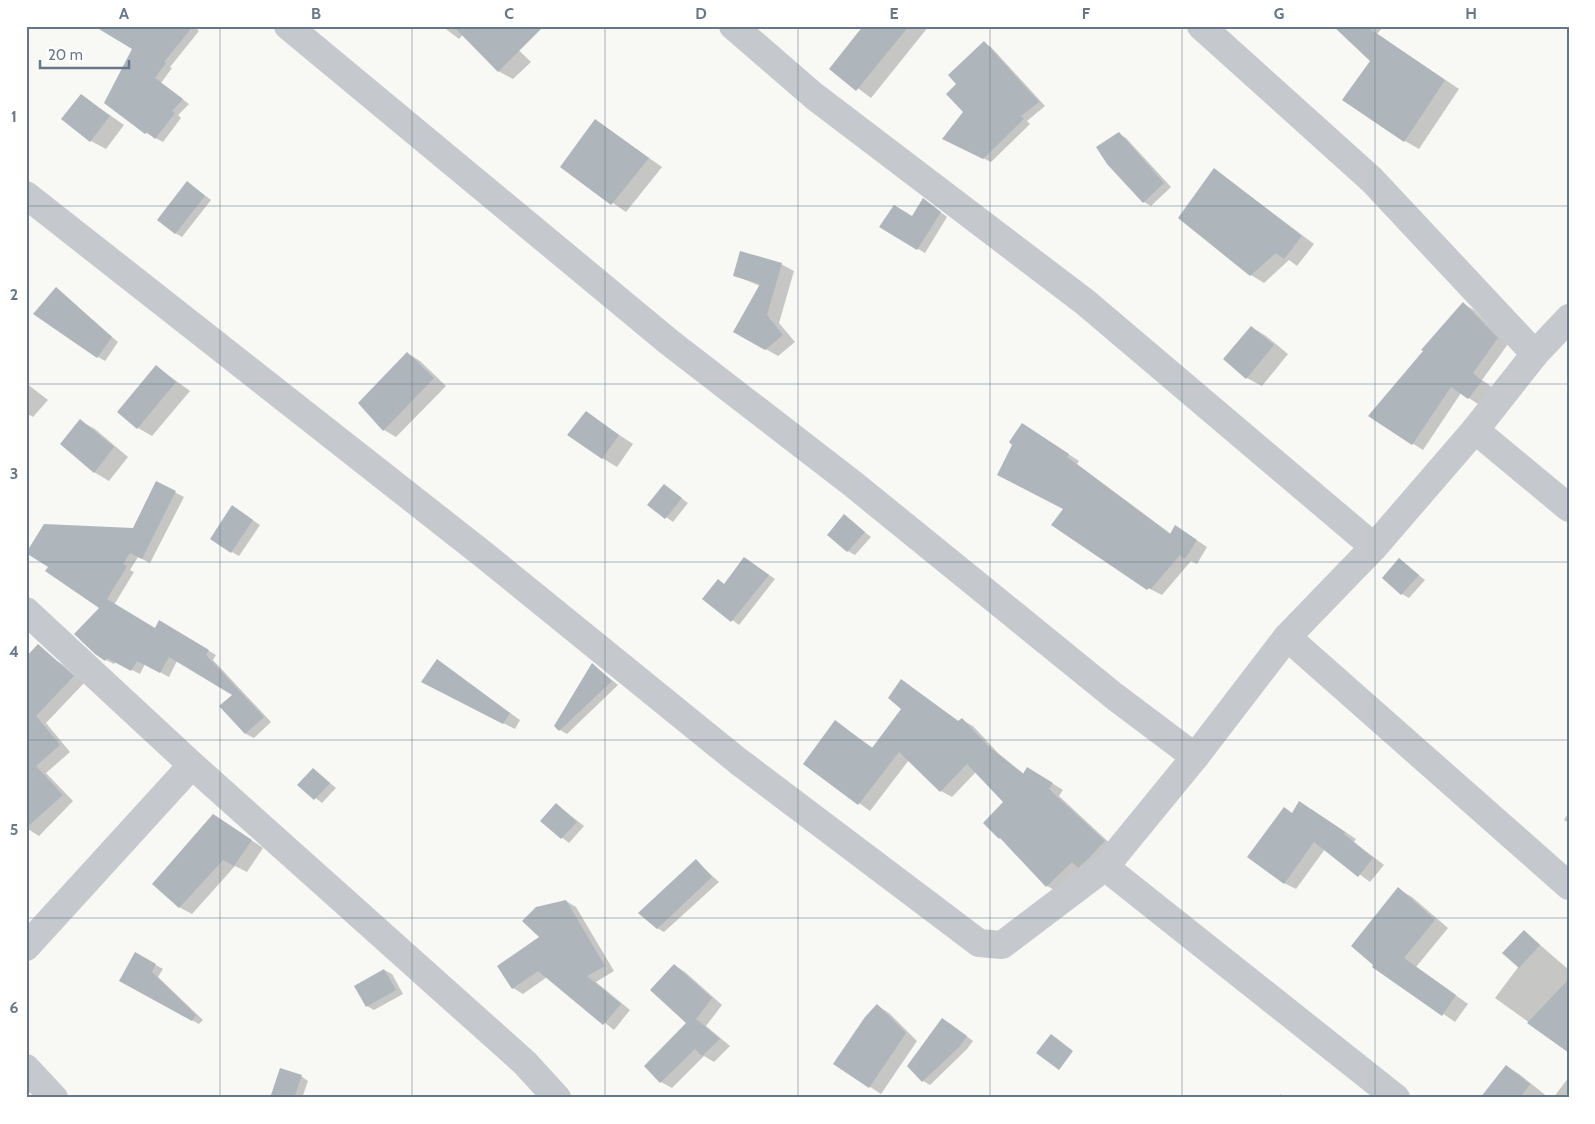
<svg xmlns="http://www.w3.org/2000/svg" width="1595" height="1124" font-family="Cabin,sans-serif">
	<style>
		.shadow { fill: #0003 }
		.building { fill: #aeb6bc }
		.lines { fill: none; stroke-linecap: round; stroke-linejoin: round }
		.minor { stroke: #c5c9cd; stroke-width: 28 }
		.grid { fill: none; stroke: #657788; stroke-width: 1; stroke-opacity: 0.55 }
		.neatline { fill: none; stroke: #657788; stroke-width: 2 }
		.grid-label { font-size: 16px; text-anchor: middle; font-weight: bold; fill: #657788 }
	</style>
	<rect width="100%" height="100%" fill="#f8f8f5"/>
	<!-- shadow -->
	<g class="shadow">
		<polygon points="123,26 194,26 199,31 170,67 172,68 161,83 189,104 178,115 181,118 163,142 146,133 133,48"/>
		<polygon points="442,26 471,26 459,39"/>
		<polygon points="865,26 929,26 871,98 831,68"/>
		<polygon points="1335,26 1380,26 1382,28 1377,34 1459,89 1419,149 1405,141 1371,61"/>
		<polygon points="504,36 531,62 513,79 498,71"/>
		<polygon points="984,43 991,47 1045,106 1027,121 1030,124 991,162 951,142 965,112 957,84"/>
		<polygon points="81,95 124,125 106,149 91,141"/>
		<polygon points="596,121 662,167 626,212 561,167"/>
		<polygon points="1119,134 1126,138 1171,187 1151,206 1144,202"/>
		<polygon points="1214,169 1314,244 1297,266 1289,260 1264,283 1251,275 1180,218"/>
		<polygon points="194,187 211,200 182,237 175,233"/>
		<polygon points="930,204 947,217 925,253 881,227 913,217"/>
		<polygon points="781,264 794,271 779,323 795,342 778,356 734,331 760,286 734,275"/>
		<polygon points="56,289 118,342 105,361 98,357"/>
		<polygon points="1464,304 1474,310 1508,344 1482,380 1492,387 1478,404 1461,393 1423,450 1370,416"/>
		<polygon points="1251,327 1266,336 1288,354 1262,386 1247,378"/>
		<polygon points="407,353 420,361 446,386 396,437 384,430"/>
		<polygon points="157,367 190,391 152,436 138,428"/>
		<polygon points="26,383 48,400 33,417 26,413"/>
		<polygon points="586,413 633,444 617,467 602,458"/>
		<polygon points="80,421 95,429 128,457 109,481 94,472"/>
		<polygon points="1033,431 1079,461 1077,464 1171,534 1186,533 1207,547 1197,564 1191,561 1162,595 1148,588 1064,509"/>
		<polygon points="157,483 184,497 150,563 138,557 130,570 134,572 114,605 155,630 160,622 216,655 213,660 271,722 254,738 246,734 221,706 234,695 177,661 169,677 145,664 140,674 116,662 114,664 106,660 101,607 134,529"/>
		<polygon points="664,485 688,503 673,522 649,505"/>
		<polygon points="239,511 260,525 239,556 232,552"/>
		<polygon points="844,516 871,537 855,555 848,551"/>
		<polygon points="745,558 775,579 739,625 704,599 725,585"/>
		<polygon points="1400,560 1425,580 1409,598 1402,594"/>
		<polygon points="51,658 62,664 84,683 46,723 70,752 46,773 73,801 39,836 26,828 26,682"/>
		<polygon points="437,661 520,720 515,729 434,688"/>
		<polygon points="592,664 618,685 567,734 560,730"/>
		<polygon points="902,681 960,722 962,720 973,726 998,753 1024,774 1039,775 1063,790 1059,796 1115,848 1058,892 1047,886 1006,842 1000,838 1005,802 976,772 952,797 941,791 909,760 870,811 804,763 835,722 873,748 903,708"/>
		<polygon points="313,769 336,788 322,803 299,785"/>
		<polygon points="556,804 584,826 569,843 541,821"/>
		<polygon points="1311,809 1356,839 1354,842 1384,865 1370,882 1325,849 1296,889 1284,883 1293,813"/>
		<polygon points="1569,812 1569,823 1564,820"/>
		<polygon points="225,822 263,848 247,872 235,866 192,914 179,907"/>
		<polygon points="696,861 719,882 664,932 657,928"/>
		<polygon points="1398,889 1412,897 1448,928 1416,967 1468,1004 1455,1022 1374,966"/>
		<polygon points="566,901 576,907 614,971 596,982 630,1010 614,1030 547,977 523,994 513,988 541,937"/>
		<polygon points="1524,931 1569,970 1569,1051 1495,998 1519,966"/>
		<polygon points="136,954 163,969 158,977 203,1020 199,1024 121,981"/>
		<polygon points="674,965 685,972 722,1005 706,1026 730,1046 714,1062 704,1056 672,1088 661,1082 687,1023"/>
		<polygon points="384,970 392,974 403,994 374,1010 367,1006"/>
		<polygon points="878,1006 889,1013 917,1041 881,1094 835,1064"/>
		<polygon points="949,1023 973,1041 967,1049 930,1085 923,1081"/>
		<polygon points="1506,1066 1519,1074 1549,1098 1482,1098"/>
		<polygon points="301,1076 308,1081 302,1098 272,1098"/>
		<polygon points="1569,1077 1569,1098 1553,1098"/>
		<polygon points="1280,1094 1287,1098 1278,1098"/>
	</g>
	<!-- building -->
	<g class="building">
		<polygon points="94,26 193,26 164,62 166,63 155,78 183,99 172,111 175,113 155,139 147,132 145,134 104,103 132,49"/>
		<polygon points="453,26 544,26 498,72"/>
		<polygon points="863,26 909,26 856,91 829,69"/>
		<polygon points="1333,26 1366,26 1445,80 1404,142 1342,100 1370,61"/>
		<polygon points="984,41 1039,102 1021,116 1024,119 983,159 942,139 963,112 946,94 956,84 948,75"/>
		<polygon points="81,94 110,116 90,142 61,119"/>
		<polygon points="595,119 649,158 611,205 560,167"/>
		<polygon points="1119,132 1164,183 1143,203 1107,164 1096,147"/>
		<polygon points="1214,168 1302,236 1284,259 1276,253 1250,276 1178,218"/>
		<polygon points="187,181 205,196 175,234 157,220"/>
		<polygon points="923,198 941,212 917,250 879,227 894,205 912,216"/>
		<polygon points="740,251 782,263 767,315 783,335 765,350 733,332 760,284 733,276"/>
		<polygon points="56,287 112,337 97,358 33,314"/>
		<polygon points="1463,302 1498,338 1473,373 1482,381 1468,399 1451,387 1412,445 1368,416 1423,351 1421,350"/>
		<polygon points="1251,326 1274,345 1246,379 1223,359"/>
		<polygon points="407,352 434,378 383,431 358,403"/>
		<polygon points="156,365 176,382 137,429 117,412"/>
		<polygon points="586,411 619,435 602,459 567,435"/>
		<polygon points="80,419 114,447 94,473 60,444"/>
		<polygon points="1022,423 1069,454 1067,457 1170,534 1175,525 1197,540 1185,559 1180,555 1151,589 1149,588 1147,590 1051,525 1063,509 997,475 1012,445 1009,442"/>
		<polygon points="156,481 176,491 142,559 130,553 123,564 127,566 107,599 155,628 159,620 209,650 206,655 264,717 245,734 219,706 232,695 169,657 160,673 137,661 131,671 107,658 105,661 95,654 74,634 99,608 45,571 48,567 26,553 44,524 133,528"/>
		<polygon points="664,484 682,498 665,519 647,505"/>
		<polygon points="232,505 253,520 231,553 210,539"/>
		<polygon points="844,514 865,532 847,552 827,535"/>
		<polygon points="744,557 769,575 731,622 702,599 718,579 724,584"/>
		<polygon points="1399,558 1419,575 1401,595 1382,578"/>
		<polygon points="38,644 74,676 36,716 60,745 36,766 63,795 26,828 26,657"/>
		<polygon points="437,659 510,713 503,724 421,682"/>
		<polygon points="592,663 612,681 559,731 554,726"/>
		<polygon points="901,679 958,721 962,718 987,745 1023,774 1027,767 1053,783 1049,789 1105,841 1085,862 1078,868 1072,862 1046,887 1000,838 999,839 983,823 1003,802 967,764 940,792 899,752 858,805 803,764 835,720 872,748 901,709 888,698"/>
		<polygon points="313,768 330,783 314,800 297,785"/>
		<polygon points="1299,801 1345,832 1344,834 1373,858 1358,877 1314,842 1284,884 1247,857 1284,807 1292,813"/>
		<polygon points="556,803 577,822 561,839 540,821"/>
		<polygon points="213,814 252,840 234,866 223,860 179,908 152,884"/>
		<polygon points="696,859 712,877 657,929 638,913"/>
		<polygon points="1398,887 1435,920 1404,958 1456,995 1442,1016 1372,967 1373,965 1351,946"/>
		<polygon points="566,900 605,966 587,976 621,1004 603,1025 538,971 512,989 497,966 539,937 522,921 536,907"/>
		<polygon points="1524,930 1540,945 1519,968 1502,953"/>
		<polygon points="135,952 156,964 152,972 196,1015 192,1021 119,981"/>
		<polygon points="674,964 712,998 696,1019 720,1039 702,1056 695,1049 660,1083 644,1066 686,1023 650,990"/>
		<polygon points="384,969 396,990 366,1007 354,986"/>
		<polygon points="1569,979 1569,1053 1527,1023"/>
		<polygon points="877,1004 906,1033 869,1088 833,1064 865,1017"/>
		<polygon points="942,1018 967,1036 960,1046 922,1082 907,1066"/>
		<polygon points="1051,1034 1073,1051 1059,1070 1036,1053"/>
		<polygon points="1506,1065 1530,1084 1520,1098 1480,1098"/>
		<polygon points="280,1068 302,1075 294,1098 270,1098"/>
	</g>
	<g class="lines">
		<!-- minor -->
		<g class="minor">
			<polyline points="288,26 669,342 853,484 1114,696 1195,757"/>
			<polyline points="733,26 814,96 1085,302 1374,547"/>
			<polyline points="1201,26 1372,180 1535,354"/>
			<polyline points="26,195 484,555 738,761 979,943 1002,945 1105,867 1195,757 1287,637 1374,547 1475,430 1535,354 1569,318"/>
			<polyline points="1475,430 1569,508"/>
			<polyline points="26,611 192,765 525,1063 557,1098"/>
			<polyline points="1287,637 1569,886"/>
			<polyline points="1105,867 1396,1098"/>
			<polyline points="26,947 192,765"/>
			<polyline points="26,1068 54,1098"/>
		</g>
	</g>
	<!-- grid -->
	<path class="grid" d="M220 26V1098M412 26V1098M605 26V1098M798 26V1098M990 26V1098M1182 26V1098M1375 26V1098M26 206H1569M26 384H1569M26 562H1569M26 740H1569M26 918H1569"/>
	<!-- border -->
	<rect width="1595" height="1124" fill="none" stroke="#ffffff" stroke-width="55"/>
	<!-- scale -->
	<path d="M40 60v8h89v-8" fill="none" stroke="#657788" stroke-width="2.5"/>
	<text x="48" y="60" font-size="15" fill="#657788" stroke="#ffffff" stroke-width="4" paint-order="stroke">20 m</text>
	<rect x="28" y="28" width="1540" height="1068" class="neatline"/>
	<g class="grid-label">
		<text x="124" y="19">A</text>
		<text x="316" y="19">B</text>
		<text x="509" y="19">C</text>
		<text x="701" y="19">D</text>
		<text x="894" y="19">E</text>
		<text x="1086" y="19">F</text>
		<text x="1279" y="19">G</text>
		<text x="1471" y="19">H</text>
		<text x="14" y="122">1</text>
		<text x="14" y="300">2</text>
		<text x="14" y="479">3</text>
		<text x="14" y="657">4</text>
		<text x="14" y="835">5</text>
		<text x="14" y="1013">6</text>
	</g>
</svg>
